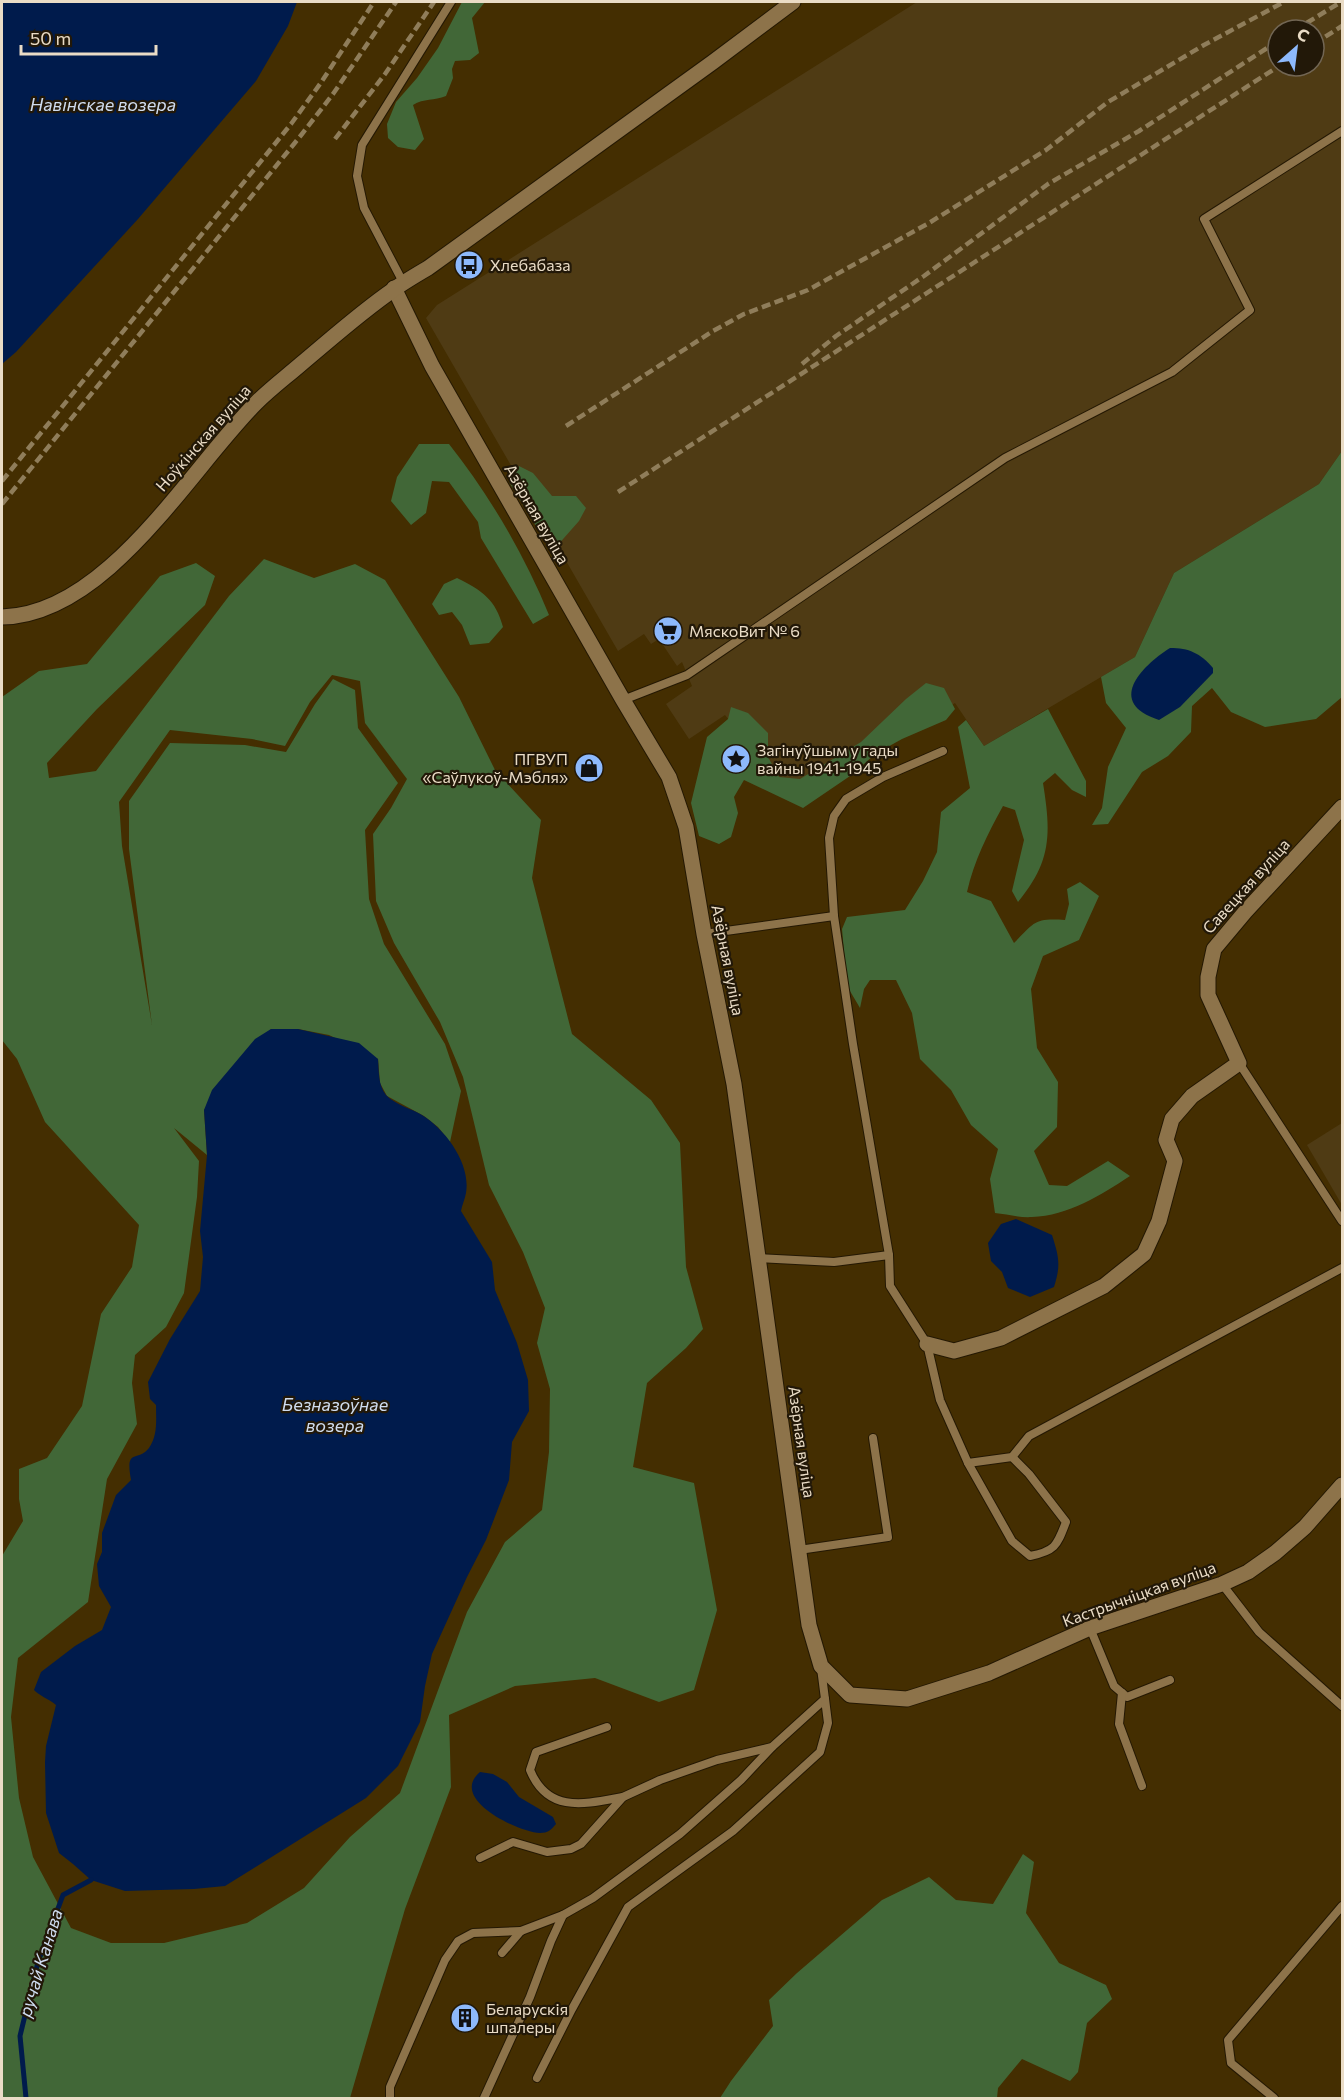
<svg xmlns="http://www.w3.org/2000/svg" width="1344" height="2100" font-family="Commissioner,sans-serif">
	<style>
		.built { fill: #4f3b14; fill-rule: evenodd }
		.green { fill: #416737; fill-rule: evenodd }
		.water { fill: #001b4c }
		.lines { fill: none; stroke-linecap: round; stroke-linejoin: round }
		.stream { stroke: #001b4c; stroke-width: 5 }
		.service-casing { stroke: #241803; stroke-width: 10 }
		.minor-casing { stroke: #241803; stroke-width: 17 }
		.secondary-casing { stroke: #241803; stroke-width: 17 }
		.service { stroke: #8d734a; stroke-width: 8 }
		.minor { stroke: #8d734a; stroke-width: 15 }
		.secondary { stroke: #8d734a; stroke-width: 15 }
		.rail { stroke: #8f7d5a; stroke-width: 4.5; stroke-dasharray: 9 4.5; stroke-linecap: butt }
		.labels { text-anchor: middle; stroke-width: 4.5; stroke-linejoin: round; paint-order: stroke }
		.poi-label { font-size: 16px; fill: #eadcc6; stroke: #221808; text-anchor: start }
		.street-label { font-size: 16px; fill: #eadcc6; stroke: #221808 }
		.water-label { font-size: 18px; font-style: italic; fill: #cfdcef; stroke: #221808 }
	</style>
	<rect width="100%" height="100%" fill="#442e01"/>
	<!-- built -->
	<g class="built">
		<path d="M917 2H1342V451L1319 484 1174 573 1135 657 984 746 955 703 804 796 786 790 725 715 689 739 666 704 692 686 682 662 677 666 659 639 651 644 644 634 618 651 426 318 437 305ZM1278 30H1314V66H1278Z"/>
		<polygon points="1342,1123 1342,1205 1307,1145"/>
	</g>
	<!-- green -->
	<g class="green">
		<path d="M462 2H485L472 18 479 53 470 60 455 61 452 69 453 78 446 96C434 101 424 98 413 105L424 139 415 150 398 147 388 138 387 124 396 102 417 78 438 48Z"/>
		<path d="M419 444H449C490 496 524 554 549 615L533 624 481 538 478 522 449 482 432 481 426 513 411 525 391 501 397 477Z"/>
		<polygon points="1342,451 1342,697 1316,719 1265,727 1231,712 1212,688 1192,706 1191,732 1168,756 1142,772 1108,824 1092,825 1102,808 1108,767 1126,728 1106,703 1101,677 1135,657 1174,573 1319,484"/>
		<polygon points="519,466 533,473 552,496 576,496 586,508 579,521 556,547 545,541 509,482"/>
		<path d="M264 559 314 578 355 564 385 580 459 697 495 770 541 820 532 878 572 1034 651 1100 680 1143 686 1267 703 1329 686 1348 647 1383 633 1467 694 1483 717 1610 694 1690 659 1702 595 1678 515 1686 449 1715 451 1787 405 1909 350 2098H2V1556L23 1521 19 1499V1469L47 1458 82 1406 101 1314 132 1267 139 1225 45 1122 17 1059 2 1040V697L39 671 87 664 160 576 196 563 215 576 205 605 97 709 47 763 49 778 96 771 229 596ZM332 675 360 681 365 723 407 779 391 808 373 834 376 901 394 943 440 1022 463 1077 489 1185 523 1252 545 1308 537 1343 550 1389 549 1452 542 1510 505 1542 467 1612 400 1793 350 1837 304 1888 247 1923 164 1943H111L71 1928 33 1857 19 1798 11 1717 18 1658 88 1602 107 1479 137 1424 132 1383 135 1355 166 1327 184 1293 197 1197 199 1161 174 1128 207 1155 204 1110 271 1029H298L329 1035 378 1059 380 1083 387 1096 424 1116 438 1127 450 1142 461 1091 445 1044 384 944 369 899 365 830 398 783 358 728 355 690 333 679 315 704 286 752 245 745 170 743 129 801V849L152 1025 122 846 119 802 170 730 252 739 285 746 310 702Z"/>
		<path d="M457 578C482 590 496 600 503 627L489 643 470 645 462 625 452 612 439 615 432 604 444 584Z"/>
		<polygon points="926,683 944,688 955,709 946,720 902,739 875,754 853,774 803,808 744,780 734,797 738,813 731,837 719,844 699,836 691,803 707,737 728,719 731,707 748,713 768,733 768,757 779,777 800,779 861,742 906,699"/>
		<path d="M1048 709 1086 781V797L1072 790 1055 773 1043 783C1051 833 1052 861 1018 902L1012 891 1024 840 1015 810 1003 806C988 833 974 861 967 892L991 901 1014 943C1035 922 1034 918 1065 920L1069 904 1067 889 1080 882 1099 896 1079 940 1043 956 1031 989 1037 1048 1058 1082 1057 1127 1034 1151 1049 1185 1067 1186 1108 1161 1130 1176C1101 1195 1068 1216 1032 1217 1020 1218 1007 1214 995 1213L990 1179 998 1149 971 1125 951 1090 920 1059 912 1013 896 980H870L864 989 860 1008 847 986 842 929 847 917 905 910 923 881 937 852 941 812 970 788 958 727 966 720 984 746Z"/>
		<polygon points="1023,1854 1034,1862 1026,1913 1059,1963 1106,1985 1112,1999 1087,2023 1078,2072 1070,2081 1022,2059 998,2088 997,2098 720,2098 731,2081 773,2026 769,2000 797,1973 882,1900 929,1877 956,1900 993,1904"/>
	</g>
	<!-- water -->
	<g class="water">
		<polygon points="2,2 297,2 288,26 256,81 138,219 16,352 2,364"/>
		<path d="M1170 648C1189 648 1200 653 1213 668V673L1180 707 1159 720C1106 703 1140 667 1170 648Z"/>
		<path d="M271 1029H298L359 1043 378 1059C379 1071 378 1085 386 1095 394 1104 412 1109 422 1115 446 1130 471 1164 466 1193 465 1199 462 1205 461 1211L492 1262 495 1290 517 1343 528 1380 529 1411 512 1442 509 1480 486 1540 467 1577 432 1654 425 1686 420 1722 398 1766 366 1798 225 1886 194 1889 125 1891 91 1880 73 1864 59 1853 46 1813 45 1762 46 1746 56 1705C49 1699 38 1695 34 1690L41 1672 75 1646 102 1630 111 1607 99 1586 97 1564 102 1552V1533L116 1495 131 1480C125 1447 137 1463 149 1448 158 1435 156 1420 156 1405L150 1399 148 1382 170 1339 200 1291 203 1257 200 1231 207 1155 204 1110 212 1090 255 1039Z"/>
		<path d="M1016 1219 1052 1235C1059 1257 1061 1265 1054 1287L1030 1297 1008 1288 1002 1272 991 1261 988 1243 1001 1224Z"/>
		<path d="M480 1772 493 1774 507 1782 519 1797 553 1817 556 1824C551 1830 548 1833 540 1833 518 1832 448 1799 480 1772Z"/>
	</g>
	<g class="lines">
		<!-- stream -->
		<polyline class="stream" points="26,2098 20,2036 38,1962 63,1895 91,1880"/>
		<!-- service casing -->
		<g class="service-casing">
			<g id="service">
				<polyline points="404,284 364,208 357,176 362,145 451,2"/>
				<polyline points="623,700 687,675 1005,458 1172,372 1250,310 1204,219 1342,131"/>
				<polyline points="943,751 883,777 846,799 834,816 829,838 834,916 853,1044 889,1255 890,1286 927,1344 940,1400 968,1463 1012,1457 1029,1436 1342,1268"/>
				<polyline points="704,934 834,916"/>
				<polyline points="1239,1063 1342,1221"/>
				<polyline points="758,1258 834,1262 889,1255"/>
				<path d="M968 1463 1012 1541 1030 1556C1056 1551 1057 1545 1066 1522L1029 1474 1012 1457"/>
				<polyline points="799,1550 888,1537 873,1438"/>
				<polyline points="1222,1584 1259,1632 1342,1706"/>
				<polyline points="1090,1628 1114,1686 1127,1697 1170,1680"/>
				<polyline points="1122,1693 1119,1724 1142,1786"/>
				<path d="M607 1727 536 1752 530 1770C548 1814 585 1804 623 1797"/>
				<polyline points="480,1858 513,1842 547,1852 571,1849 581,1844 623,1797 660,1780 717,1760 772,1747 825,1699 821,1668"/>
				<polyline points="502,1953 521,1931 563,1915"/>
				<polyline points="537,2078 572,2009 628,1907 733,1831 820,1752 828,1723 825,1699"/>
				<polyline points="390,2098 390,2087 445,1960 458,1941 473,1933 521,1931"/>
				<polyline points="484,2098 530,1997 551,1941 563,1915 593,1898 680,1834 741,1780 772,1747"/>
				<polyline points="1274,2098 1231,2063 1228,2040 1342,1906"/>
			</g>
		</g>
		<!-- minor casing -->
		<g class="minor-casing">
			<g id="minor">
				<polyline points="394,288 432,366 623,700 669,777 686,827 704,934 734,1084 809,1625 821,1666 850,1695 907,1699 989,1673 1090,1628 1222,1584 1248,1572 1275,1553 1305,1527 1342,1485"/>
				<polyline points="927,1344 954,1351 1001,1338 1104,1286 1144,1254 1159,1221 1175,1161 1166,1140 1172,1119 1192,1096 1239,1063 1208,995 1208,977 1214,949 1245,912 1342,807"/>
			</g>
		</g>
		<!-- secondary casing -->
		<g class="secondary-casing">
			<path id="secondary" d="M2 617C107 615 189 470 256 403 270 389 286 377 301 364 331 339 361 312 393 290 404 282 416 275 428 268L713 62 793 2"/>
		</g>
		<!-- service -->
		<use href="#service" class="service"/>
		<!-- minor -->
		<use href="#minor" class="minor"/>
		<!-- secondary -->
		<use href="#secondary" class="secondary"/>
		<!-- rail -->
		<g class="rail">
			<polyline points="1295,30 1341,2"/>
			<polyline points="1314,44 1342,26"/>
			<polyline points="335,139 385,74 434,2"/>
			<polyline points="802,364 836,336 924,276 1048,184 1139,131 1278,41"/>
			<polyline points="566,426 713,331 744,314 808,290 929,223 1046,150 1108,102 1204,45 1284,2"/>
			<polyline points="2,481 291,124 320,84 374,2"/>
			<polyline points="618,492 1279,66"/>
			<polyline points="2,504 302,134 333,94 396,2"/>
		</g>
	</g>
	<!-- icons -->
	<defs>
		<g id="bus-disc" transform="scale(1.5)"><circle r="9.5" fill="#8db9fc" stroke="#221808"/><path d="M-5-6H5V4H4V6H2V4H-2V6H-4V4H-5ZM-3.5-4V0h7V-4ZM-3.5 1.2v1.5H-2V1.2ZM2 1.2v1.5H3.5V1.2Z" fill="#111"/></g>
		<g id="supermarket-disc" transform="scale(1.5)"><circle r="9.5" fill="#8db9fc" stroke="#221808"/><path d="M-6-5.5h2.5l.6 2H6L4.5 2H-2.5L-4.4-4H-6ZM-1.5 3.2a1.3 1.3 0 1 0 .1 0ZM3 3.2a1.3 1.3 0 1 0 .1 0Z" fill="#111"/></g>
		<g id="sight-disc" transform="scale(1.5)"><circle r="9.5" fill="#8db9fc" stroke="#221808"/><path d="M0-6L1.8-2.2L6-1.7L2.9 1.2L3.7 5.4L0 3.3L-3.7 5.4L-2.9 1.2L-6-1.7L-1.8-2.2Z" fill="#111"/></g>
		<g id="shop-disc" transform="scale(1.5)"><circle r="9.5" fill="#8db9fc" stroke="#221808"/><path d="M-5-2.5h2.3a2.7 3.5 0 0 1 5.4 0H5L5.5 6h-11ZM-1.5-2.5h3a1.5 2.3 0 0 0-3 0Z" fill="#111"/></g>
		<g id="building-disc" transform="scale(1.5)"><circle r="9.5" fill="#8db9fc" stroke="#221808"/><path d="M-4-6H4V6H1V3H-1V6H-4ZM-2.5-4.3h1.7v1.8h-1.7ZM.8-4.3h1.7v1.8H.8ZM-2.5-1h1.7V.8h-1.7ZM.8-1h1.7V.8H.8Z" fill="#111"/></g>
	</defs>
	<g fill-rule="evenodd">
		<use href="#bus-disc" x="469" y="265"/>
		<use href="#supermarket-disc" x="668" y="631"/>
		<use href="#sight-disc" x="736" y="759"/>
		<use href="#shop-disc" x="589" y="768"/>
		<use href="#building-disc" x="465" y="2018"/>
	</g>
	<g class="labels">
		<!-- poi labels -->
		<g class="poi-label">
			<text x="490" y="271">Хлебабаза</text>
			<text x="689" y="637">МяскоВит № 6</text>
			<text x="757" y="756">Загінуўшым у гады<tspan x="757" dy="18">вайны 1941-1945</tspan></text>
			<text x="568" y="765" text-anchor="end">ПГВУП<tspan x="568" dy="18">«Саўлукоў-Мэбля»</tspan></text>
			<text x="486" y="2015">Беларускія<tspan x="486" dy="18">шпалеры</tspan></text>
		</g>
		<!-- street labels -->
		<g class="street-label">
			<text transform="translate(203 438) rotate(-49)" y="6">Ноўкінская вуліца</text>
			<text transform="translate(537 514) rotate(60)" y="6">Азёрная вуліца</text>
			<text transform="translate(1246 886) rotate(-48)" y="6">Савецкая вуліца</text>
			<text transform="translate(728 960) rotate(79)" y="6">Азёрная вуліца</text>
			<text transform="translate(802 1442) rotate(82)" y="6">Азёрная вуліца</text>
			<text transform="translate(1139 1594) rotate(-20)" y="6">Кастрычніцкая вуліца</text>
		</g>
		<!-- water labels -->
		<g class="water-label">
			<text x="103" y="111">Навінскае возера</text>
			<text x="335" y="1411">Безназоўнае<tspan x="335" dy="21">возера</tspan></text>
			<text transform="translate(41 1963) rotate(-73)" y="6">ручай Канава</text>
		</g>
	</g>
	<!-- border -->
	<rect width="1344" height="2100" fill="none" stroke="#eadcc6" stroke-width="6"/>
	<!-- north arrow -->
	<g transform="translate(1296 48) rotate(28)"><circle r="28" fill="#221808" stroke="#726654" stroke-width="1.5"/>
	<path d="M0-4.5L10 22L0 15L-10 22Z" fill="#8db9fc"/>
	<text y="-9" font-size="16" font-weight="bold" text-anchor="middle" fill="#eadcc6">С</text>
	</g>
	<!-- scale -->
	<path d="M21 45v9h135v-9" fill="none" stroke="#eadcc6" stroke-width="3"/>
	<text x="30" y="45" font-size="18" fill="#eadcc6" stroke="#221808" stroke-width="4.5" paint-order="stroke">50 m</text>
</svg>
